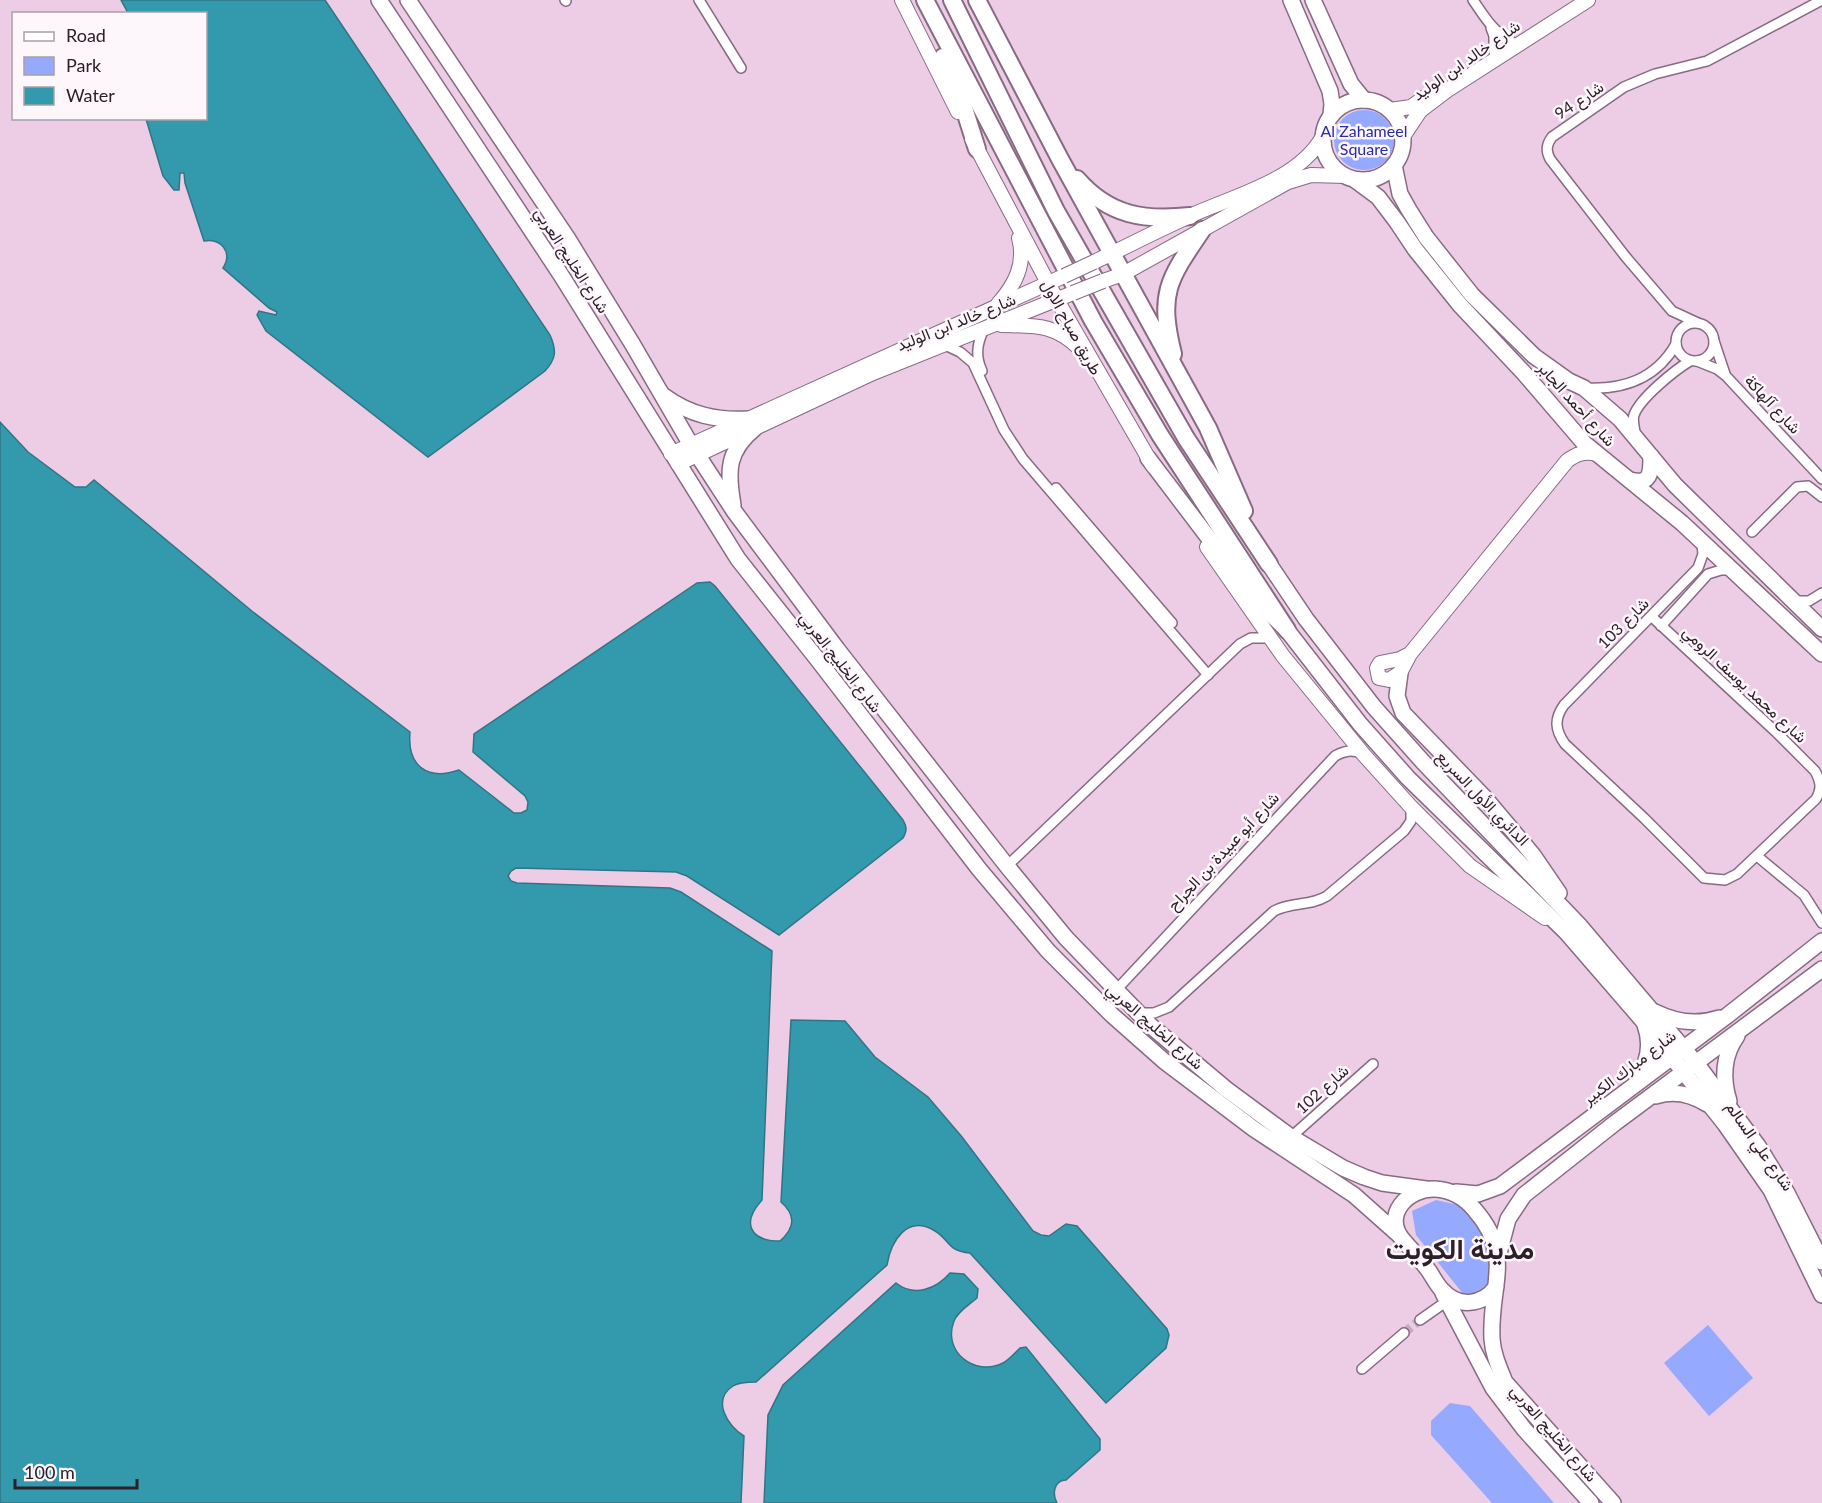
<svg xmlns="http://www.w3.org/2000/svg" width="1822" height="1503" font-family="Lato,Vazirmatn,sans-serif">
	<style>
		.green { fill: #95a9fe }
		.water { fill: #3399ad; stroke: #317585; stroke-width: 1.5 }
		.lines { fill: none; stroke-linecap: round; stroke-linejoin: round }
		.street-tunnel { stroke: #c6aac0; stroke-width: 9; stroke-dasharray: 9 4.5; stroke-linecap: butt }
		.street-casing { stroke: #886b82; stroke-width: 12 }
		.secondary-casing { stroke: #886b82; stroke-width: 16 }
		.primary-casing { stroke: #886b82; stroke-width: 18 }
		.highway-casing { stroke: #886b82; stroke-width: 20 }
		.street { stroke: #fff; stroke-width: 9 }
		.secondary { stroke: #fff; stroke-width: 14 }
		.primary { stroke: #fff; stroke-width: 15 }
		.highway { stroke: #fff; stroke-width: 16 }
		.secondary-bridge-casing { stroke: #886b82; stroke-width: 16; stroke-linecap: butt }
		.secondary-bridge { stroke: #fff; stroke-width: 14 }
		.labels { text-anchor: middle; stroke-width: 5; stroke-linejoin: round; paint-order: stroke }
		.street-label { font-size: 16px; fill: #2c2029; stroke: #fdf6fb }
		.park-label { font-size: 16px; fill: #2a2ba5; stroke: #fdf6fb }
		.town-label { font-size: 28px; font-weight: bold; fill: #2c2029; stroke: #fdf6fb }
	</style>
	<rect width="100%" height="100%" fill="#edcce6"/>
	<!-- green -->
	<g class="green">
		<circle cx="1364" cy="140" r="30"/>
		<polygon points="1436,1200 1463,1206 1482,1229 1497,1256 1495,1286 1468,1300 1416,1235 1412,1211"/>
		<polygon points="1708,1325 1753,1378 1709,1416 1664,1363"/>
		<polygon points="1450,1403 1470,1406 1554,1503 1492,1503 1431,1435 1431,1421"/>
	</g>
	<!-- water -->
	<g class="water">
		<path d="M121 0H325L550 335C557 351 556 359 545 371L428 457 266 331 257 315 259 311 276 315 277 312 269 308 223 268C233 252 221 238 204 241L185 183 184 173H180L179 190H174L163 176 146 119 206 118V14L128 13Z"/>
		<path d="M0 422 28 452 75 487H86L94 480 253 612 410 732C407 766 427 781 459 770L514 813H521L527 810 528 802 525 796 473 752 474 734 697 583 710 582 715 586 903 820C907 827 907 831 903 838L779 935 687 876 676 872 516 868 511 871 508 876 511 881 517 883 670 888 681 892 772 951 762 1200C741 1223 750 1241 780 1241 795 1228 796 1215 781 1202L791 1020 845 1021 875 1057 928 1097 962 1137 1033 1231 1041 1235 1049 1236 1066 1224 1077 1226 1167 1329 1169 1335 1166 1348 1106 1403 970 1253C947 1251 950 1240 935 1231 907 1214 891 1241 887 1265L756 1382C749 1382 739 1382 733 1386 711 1400 728 1427 744 1436L741 1503H0Z"/>
		<path d="M950 1273 964 1274 978 1289 977 1298C969 1305 958 1311 954 1321 942 1352 975 1377 1003 1363 1009 1360 1015 1353 1020 1348L1026 1347 1100 1439V1450L1066 1480C1054 1480 1052 1494 1057 1503H764L768 1415 783 1385 896 1283C915 1298 937 1288 950 1273Z"/>
	</g>
	<g class="lines">
		<!-- street-tunnel -->
		<polyline class="street-tunnel" points="1404,1333 1420,1320"/>
		<!-- street casing -->
		<g class="street-casing">
			<g id="street">
				<polyline points="565,0 566,1"/>
				<polyline points="699,0 741,68"/>
				<path d="M1473 0C1484 16 1493 32 1511 41"/>
				<polyline points="1491,28 1494,36 1494,52"/>
				<circle cx="1695" cy="342" r="19"/>
				<path d="M1698 323 1672 311 1625 256 1550 159C1546 151 1546 145 1552 137L1624 87 1655 74 1707 61 1822 0"/>
				<polyline points="1714,341 1725,374"/>
				<polyline points="943,344 960,352 973,363 1004,430 1023,459 1208,675"/>
				<polyline points="1697,361 1717,369 1726,376 1822,479"/>
				<path d="M982 371C975 356 977 343 984 329"/>
				<path d="M1585 388C1624 390 1656 379 1676 344"/>
				<path d="M1635 434C1635 428 1632 421 1634 415 1640 398 1675 370 1690 361"/>
				<polyline points="1056,488 1172,623"/>
				<polyline points="1752,532 1797,487 1808,486 1822,497"/>
				<polyline points="1794,601 1809,601 1822,593"/>
				<path d="M1651 616 1776 732 1815 771C1821 782 1822 789 1816 799L1737 874 1725 880 1704 878 1644 818 1565 744C1555 730 1554 719 1564 705L1698 568 1703 554 1702 544"/>
				<polyline points="1661,626 1708,574 1721,570 1734,570"/>
				<polyline points="1757,856 1804,895 1822,923"/>
				<polyline points="1007,866 1240,644 1251,638 1271,638"/>
				<path d="M1118 994 1120 986 1335 756C1344 751 1352 749 1362 754"/>
				<path d="M1137 1013H1154L1169 1007 1274 911C1291 902 1311 906 1327 896L1404 831 1411 821V807"/>
				<polyline points="1291,1137 1373,1064"/>
				<polyline points="1420,1320 1447,1301"/>
				<polyline points="1362,1369 1404,1333"/>
			</g>
		</g>
		<!-- secondary casing -->
		<g class="secondary-casing">
			<g id="secondary">
				<polyline points="902,0 958,112"/>
				<polyline points="1390,110 1411,107 1425,97"/>
				<polyline points="1402,138 1420,111 1449,89 1588,0"/>
				<polyline points="972,139 1057,300 1153,466"/>
				<path d="M1094 262C1126 247 1158 230 1190 216 1233 196 1297 181 1322 138"/>
				<polyline points="1103,281 1123,274 1288,182 1311,175 1346,176"/>
				<path d="M998 304C1015 285 1026 264 1019 238"/>
				<path d="M1001 325C1034 326 1055 323 1080 349"/>
				<polyline points="671,454 1064,276"/>
				<polyline points="678,464 873,373 1073,293"/>
				<polyline points="1207,547 1283,656 1364,755 1411,807 1470,866 1545,918"/>
				<path d="M1410 654 1400 659 1380 663 1377 668 1379 678 1389 680 1400 673 1410 654 1567 461C1576 454 1584 451 1597 454"/>
			</g>
		</g>
		<!-- primary casing -->
		<g class="primary-casing">
			<g id="primary">
				<polyline points="379,0 561,275 738,559 818,660 979,869 1048,951 1112,1015 1164,1061 1254,1129 1354,1195 1399,1235"/>
				<polyline points="408,0 568,239 633,345 691,445 734,511 837,649 1007,866 1066,938 1151,1026 1226,1089 1291,1137 1343,1168 1364,1177 1382,1183 1426,1189"/>
				<polyline points="1291,0 1330,91 1332,104 1331,115"/>
				<polyline points="1313,0 1351,84 1364,100"/>
				<circle cx="1363" cy="140" r="40"/>
				<polyline points="1394,165 1400,194 1409,210 1426,237 1472,295 1534,356 1569,381 1584,388 1620,419 1675,485 1822,629"/>
				<polyline points="1355,180 1378,197 1397,222 1415,249 1460,305 1523,372 1584,443 1682,523 1822,654"/>
				<path d="M664 396C690 415 717 421 749 419"/>
				<polyline points="1148,458 1255,599 1287,630 1360,724 1408,778 1567,933 1644,1022 1725,1124 1771,1190 1822,1295"/>
				<path d="M1630 480C1651 485 1651 473 1651 456"/>
				<path d="M733 505C727 471 727 451 755 428"/>
				<polyline points="1269,564 1306,619 1374,707 1423,762 1580,926 1696,1063 1758,1146 1787,1193 1822,1262"/>
				<polyline points="1400,673 1397,696 1403,713 1486,799 1533,855 1559,893"/>
				<path d="M1655 1012C1675 1022 1698 1025 1719 1018"/>
				<path d="M1637 1079C1648 1063 1652 1044 1645 1025"/>
				<path d="M1656 1096C1674 1090 1691 1094 1707 1104"/>
				<path d="M1729 1101C1722 1079 1723 1055 1737 1036"/>
				<polyline points="1456,1192 1478,1194 1500,1186 1728,1015 1822,941"/>
				<polyline points="1499,1253 1508,1219 1524,1195 1615,1123 1822,969"/>
				<path d="M1496 1287C1482 1306 1458 1308 1442 1290 1437 1285 1433 1277 1429 1271 1421 1260 1412 1250 1403 1240 1382 1215 1408 1188 1435 1189 1451 1190 1464 1197 1474 1209 1515 1255 1489 1286 1492 1339 1493 1354 1499 1367 1505 1382L1613 1503"/>
				<polyline points="1443,1293 1493,1388 1524,1429 1591,1503"/>
			</g>
		</g>
		<!-- highway casing -->
		<g class="highway-casing">
			<g id="highway">
				<polyline points="925,0 1093,321 1160,435 1287,630"/>
				<polyline points="952,0 1056,211 1186,438 1269,564"/>
				<polyline points="977,0 1060,159 1208,428 1244,511"/>
				<polyline points="943,57 964,108 977,149"/>
				<path d="M1077 179C1109 216 1145 221 1190 216"/>
				<path d="M1173 354C1158 293 1168 280 1202 230"/>
			</g>
		</g>
		<!-- street -->
		<use href="#street" class="street"/>
		<!-- secondary -->
		<use href="#secondary" class="secondary"/>
		<!-- primary -->
		<use href="#primary" class="primary"/>
		<!-- highway -->
		<use href="#highway" class="highway"/>
		<!-- secondary-bridge casing -->
		<g class="secondary-bridge-casing">
			<g id="secondary-bridge">
				<polyline points="1064,276 1094,262"/>
				<polyline points="1073,293 1103,281"/>
			</g>
		</g>
		<!-- secondary-bridge -->
		<use href="#secondary-bridge" class="secondary-bridge"/>
	</g>
	<g class="labels">
		<!-- street labels -->
		<g class="street-label">
			<text transform="translate(1466 60) rotate(-35)" y="6">شارع خالد ابن الوليد</text>
			<text transform="translate(1579 100) rotate(-34)" y="6">شارع 94</text>
			<text transform="translate(572 260) rotate(57)" y="6">شارع الخليج العربي</text>
			<text transform="translate(956 322) rotate(-22)" y="6">شارع خالد ابن الوليد</text>
			<text transform="translate(1072 327) rotate(61)" y="6">طريق صباح الاول</text>
			<text transform="translate(1577 404) rotate(48)" y="6">شارع أحمد الجابر</text>
			<text transform="translate(1773 404) rotate(47)" y="6">شارع آلهاكة</text>
			<text transform="translate(1623 623) rotate(-45)" y="6">شارع 103</text>
			<text transform="translate(841 662) rotate(52)" y="6">شارع الخليج العربي</text>
			<text transform="translate(1745 684) rotate(43)" y="6">شارع محمد يوسف الرومي</text>
			<text transform="translate(1483 798) rotate(46)" y="6">الدائري الأول السريع</text>
			<text transform="translate(1223 851) rotate(-47)" y="6">شارع أبو عبيدة بن الجراح</text>
			<text transform="translate(1155 1026) rotate(41)" y="6">شارع الخليج العربي</text>
			<text transform="translate(1629 1067) rotate(-37)" y="6">شارع مبارك الكبير</text>
			<text transform="translate(1322 1089) rotate(-42)" y="6">شارع 102</text>
			<text transform="translate(1760 1146) rotate(55)" y="6">شارع علي السالم</text>
			<text transform="translate(1554 1433) rotate(49)" y="6">شارع الخليج العربي</text>
		</g>
		<!-- park labels -->
		<g class="park-label">
			<text x="1364" y="137">Al Zahameel<tspan x="1364" dy="18">Square</tspan></text>
		</g>
		<!-- town labels -->
		<g class="town-label">
			<text x="1460" y="1259">مدينة الكويت</text>
		</g>
	</g>
	<!-- legend -->
	<rect x="12" y="12" width="195" height="108" fill="#fdf6fb" stroke="#a9a0a7" stroke-width="1.5"/>
	<rect x="24" y="32" width="30" height="9" fill="#ffffff" stroke="#a9a0a7" stroke-width="1.5"/>
	<text x="66" y="42" font-size="18" fill="#2c2029">Road</text>
	<rect x="24" y="57" width="30" height="18" fill="#95a9fe" stroke="#a9a0a7" stroke-width="1.5"/>
	<text x="66" y="72" font-size="18" fill="#2c2029">Park</text>
	<rect x="24" y="87" width="30" height="18" fill="#3399ad" stroke="#a9a0a7" stroke-width="1.5"/>
	<text x="66" y="102" font-size="18" fill="#2c2029">Water</text>
	<!-- scale -->
	<path d="M15 1479v9h122v-9" fill="none" stroke="#2c2029" stroke-width="3"/>
	<text x="24" y="1479" font-size="18" fill="#2c2029" stroke="#fdf6fb" stroke-width="4.5" paint-order="stroke">100 m</text>
</svg>
